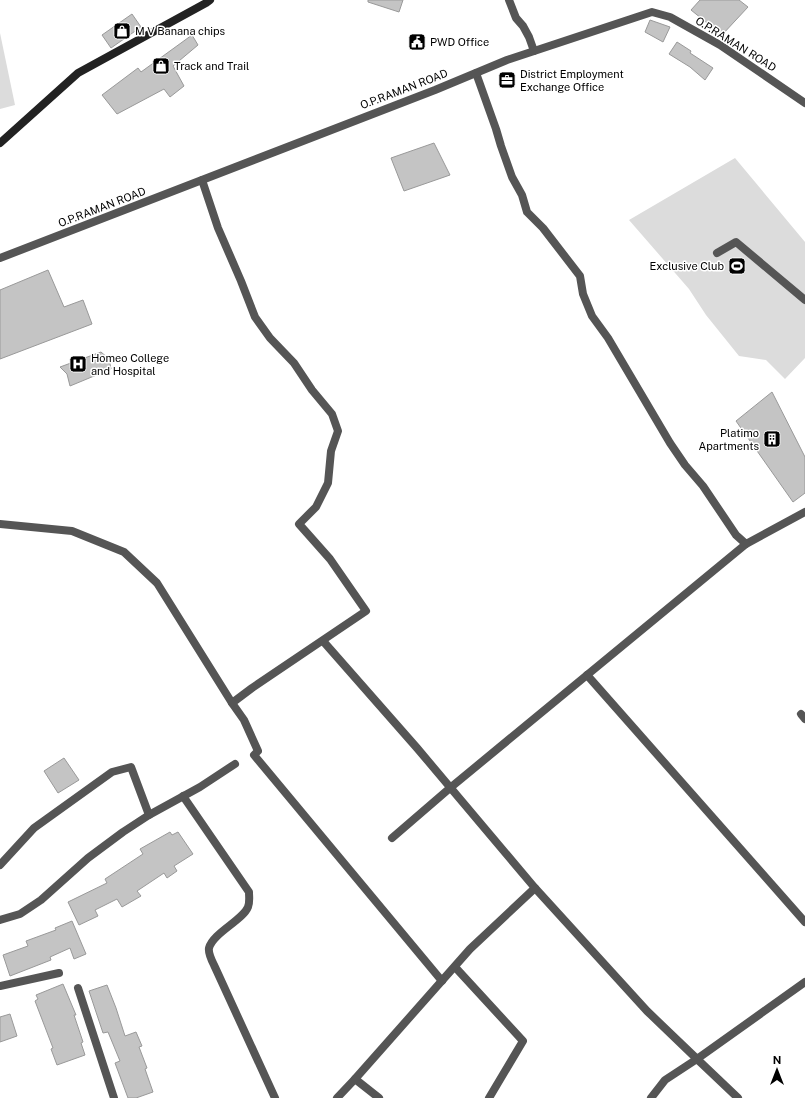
<svg xmlns="http://www.w3.org/2000/svg" width="805" height="1098" font-family="'Public Sans',sans-serif">
	<style>
		.green { fill: #dcdcdc }
		.building { fill: #c4c4c4; stroke: #999 }
		.lines { fill: none; stroke-linecap: round; stroke-linejoin: round }
		.minor { stroke: #555; stroke-width: 8 }
		.tertiary { stroke: #555; stroke-width: 8 }
		.secondary { stroke: #222; stroke-width: 8 }
		.labels { text-anchor: middle; stroke-width: 3; stroke-linejoin: round; paint-order: stroke }
		.poi-label { font-size: 11px; fill: #000; stroke: #fff; text-anchor: start }
		.street-label { font-size: 11px; fill: #000; stroke: #fff }
	</style>
	<rect width="100%" height="100%" fill="#fff"/>
	<!-- green -->
	<g class="green">
		<polygon points="0,33 15,105 0,109"/>
		<polygon points="735,158 805,242 805,358 785,379 766,360 739,356 706,315 689,289 629,220"/>
	</g>
	<!-- building -->
	<g class="building">
		<polygon points="368,0 403,0 399,12 368,2"/>
		<polygon points="700,0 739,0 748,7 722,35 691,10"/>
		<polygon points="132,14 141,27 111,48 102,35"/>
		<polygon points="650,20 670,27 663,42 645,32"/>
		<polygon points="192,35 198,45 173,66 184,86 170,97 164,89 117,114 102,95 138,68 141,72"/>
		<polygon points="677,42 691,51 690,53 713,68 705,80 690,67 669,54"/>
		<polygon points="434,143 450,175 404,191 391,158"/>
		<polygon points="48,270 64,307 83,300 92,324 0,359 0,290"/>
		<polygon points="101,352 109,359 111,369 70,386 67,374 60,367"/>
		<polygon points="772,392 805,457 805,493 793,502 736,421"/>
		<polygon points="64,758 79,780 58,793 44,771"/>
		<polygon points="170,832 172,835 178,832 193,854 174,866 177,871 167,878 164,873 137,891 141,896 122,907 117,899 95,910 98,916 79,925 68,902 107,883 105,879 143,854 140,849"/>
		<polygon points="72,921 86,954 74,959 70,948 50,957 51,960 10,976 3,955 28,946 26,941 56,930 55,928"/>
		<polygon points="63,984 76,1015 74,1015 83,1042 81,1043 85,1055 57,1065 51,1049 53,1048 35,1001 38,999 36,995"/>
		<polygon points="107,985 116,1008 125,1036 136,1032 142,1046 139,1047 147,1068 145,1069 153,1092 136,1098 128,1098 115,1063 120,1061 108,1032 103,1033 89,991"/>
		<polygon points="10,1014 17,1036 0,1042 0,1017"/>
	</g>
	<g class="lines">
		<!-- minor -->
		<g class="minor">
			<polyline points="509,0 516,18 523,26 529,37 534,51"/>
			<polyline points="476,73 496,129 501,146 512,177 522,195 527,212 543,228 580,276 583,294 592,316 608,338 670,443 685,465 703,486 736,535 746,544 805,512"/>
			<polyline points="202,180 218,228 241,281 255,317 270,338 294,363 312,390 332,414 338,431 331,451 328,483 316,507 299,524 330,559 366,611 252,688 232,703 244,720 258,751 254,755 442,981"/>
			<polyline points="717,253 736,242 805,300"/>
			<polyline points="0,524 72,531 124,552 157,583 232,703"/>
			<polyline points="323,641 417,748 535,888 647,1011 697,1059 805,982"/>
			<polyline points="587,675 805,922"/>
			<polyline points="801,714 805,719"/>
			<path d="M183 796 249 892C249 897 250 902 248 907 243 920 213 933 209 948 208 953 212 961 214 965L275 1098"/>
			<polyline points="392,838 450,788 746,544"/>
			<polyline points="0,865 34,828 112,772 131,767 149,815"/>
			<polyline points="0,920 20,914 41,900 88,858 123,832 149,815 200,787 235,764"/>
			<polyline points="455,967 523,1041 489,1098"/>
			<polyline points="0,986 59,973"/>
			<polyline points="78,988 114,1098"/>
			<polyline points="355,1079 379,1098"/>
			<polyline points="337,1098 355,1079 470,949 535,888"/>
			<polyline points="651,1098 665,1080 697,1059 738,1098"/>
		</g>
		<!-- tertiary -->
		<polyline class="tertiary" points="0,258 435,90 507,60 652,12 670,17 720,45 805,103"/>
		<!-- secondary -->
		<polyline class="secondary" points="0,143 78,73 206,3 210,0"/>
	</g>
	<!-- icons -->
	<defs>
		<g id="shop-square" transform="scale(0.9)"><rect x="-9" y="-9" width="18" height="18" rx="4" fill="#000" stroke="#fff"/><path d="M-5-2.5h2.3a2.7 3.5 0 0 1 5.4 0H5L5.5 6h-11ZM-1.5-2.5h3a1.5 2.3 0 0 0-3 0Z" fill="#fff"/></g>
		<g id="civic-square" transform="scale(0.9)"><rect x="-9" y="-9" width="18" height="18" rx="4" fill="#000" stroke="#fff"/><path d="M-.6-6.5H3V-4.5H.6V-3L4-1V1h2V6H-6V1h2V-1L-.6-3ZM-1.2 2.5V6h2.4V2.5Z" fill="#fff"/></g>
		<g id="office-square" transform="scale(0.9)"><rect x="-9" y="-9" width="18" height="18" rx="4" fill="#000" stroke="#fff"/><path d="M-6-3h4V-5.5h4V-3h4V5H-6ZM-1-4.5V-3h2v-1.5ZM-6 0V1H6V0Z" fill="#fff"/></g>
		<g id="stadium-square" transform="scale(0.9)"><rect x="-9" y="-9" width="18" height="18" rx="4" fill="#000" stroke="#fff"/><path d="M0-5a6.5 5 0 1 0 0 10a6.5 5 0 1 0 0-10ZM-3.5-1.8h7v3.6h-7Z" fill="#fff"/></g>
		<g id="hospital-square" transform="scale(0.9)"><rect x="-9" y="-9" width="18" height="18" rx="4" fill="#000" stroke="#fff"/><path d="M-5-5h3v3.5h4V-5h3V5h-3V1.5h-4V5h-3Z" fill="#fff"/></g>
		<g id="building-square" transform="scale(0.9)"><rect x="-9" y="-9" width="18" height="18" rx="4" fill="#000" stroke="#fff"/><path d="M-4-6H4V6H1V3H-1V6H-4ZM-2.5-4.3h1.7v1.8h-1.7ZM.8-4.3h1.7v1.8H.8ZM-2.5-1h1.7V.8h-1.7ZM.8-1h1.7V.8H.8Z" fill="#fff"/></g>
	</defs>
	<g fill-rule="evenodd">
		<use href="#shop-square" x="122" y="31"/>
		<use href="#civic-square" x="417" y="42"/>
		<use href="#shop-square" x="161" y="66"/>
		<use href="#office-square" x="507" y="80"/>
		<use href="#stadium-square" x="737" y="266"/>
		<use href="#hospital-square" x="78" y="364"/>
		<use href="#building-square" x="772" y="439"/>
	</g>
	<g class="labels">
		<!-- poi labels -->
		<g class="poi-label">
			<text x="135" y="35">M V Banana chips</text>
			<text x="430" y="46">PWD Office</text>
			<text x="174" y="70">Track and Trail</text>
			<text x="520" y="78">District Employment<tspan x="520" dy="13">Exchange Office</tspan></text>
			<text x="724" y="270" text-anchor="end">Exclusive Club</text>
			<text x="91" y="362">Homeo College<tspan x="91" dy="13">and Hospital</tspan></text>
			<text x="759" y="437" text-anchor="end">Platimo<tspan x="759" dy="13">Apartments</tspan></text>
		</g>
		<!-- street labels -->
		<g class="street-label">
			<text transform="translate(736 44) rotate(32)" y="4">O.P.RAMAN ROAD</text>
			<text transform="translate(404 89) rotate(-21)" y="4">O.P.RAMAN ROAD</text>
			<text transform="translate(102 207) rotate(-21)" y="4">O.P.RAMAN ROAD</text>
		</g>
	</g>
	<!-- north arrow -->
	<g transform="translate(777 1070)" stroke="#ffffff" stroke-width="3" paint-order="stroke">
	<path d="M0-3L7 15L0 10L-7 15Z" fill="#000000"/>
	<text y="-6" font-size="11" font-weight="bold" text-anchor="middle" fill="#000000">N</text>
	</g>
</svg>
